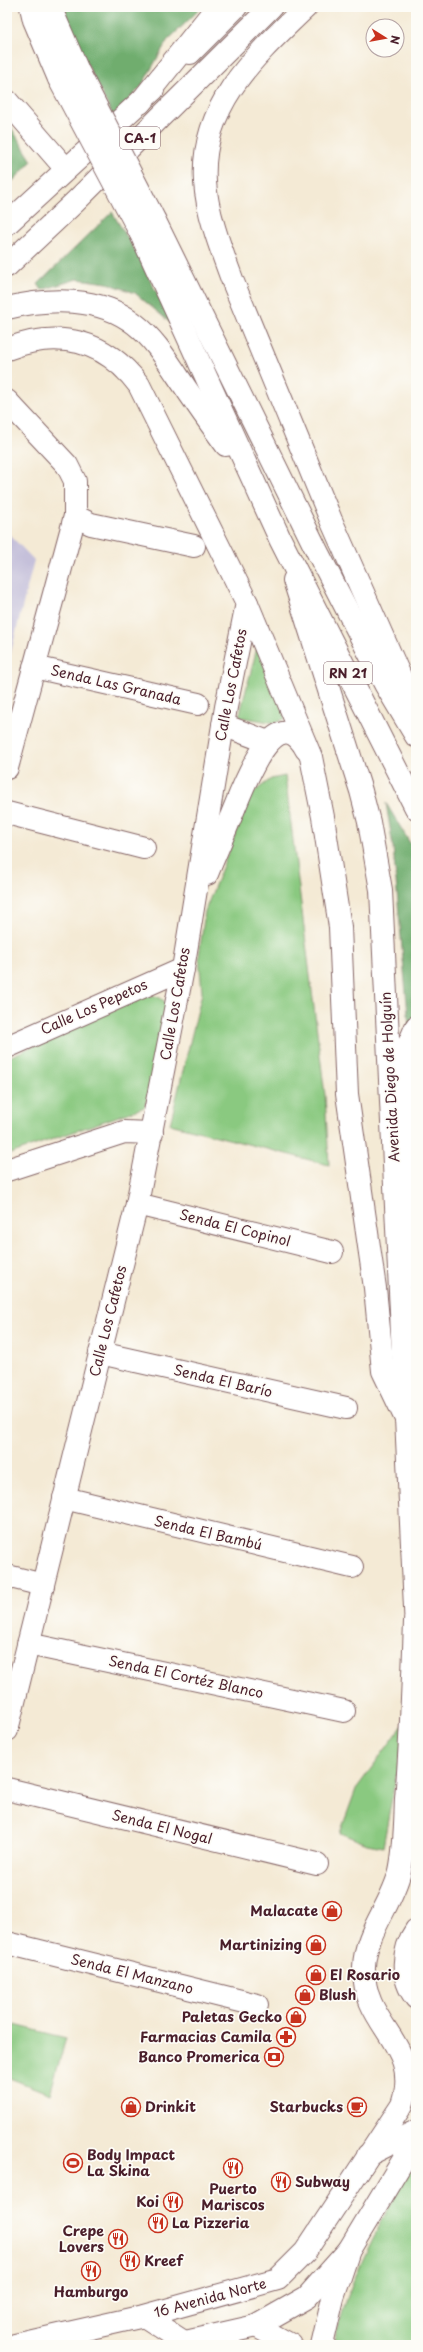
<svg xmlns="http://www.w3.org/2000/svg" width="423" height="2352" font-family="'Playpen Sans',sans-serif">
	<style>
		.industrial { fill: #c5c0da }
		.green { fill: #8ac980; stroke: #6a7456 }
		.forest { fill: #6fad6e; stroke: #5c664c }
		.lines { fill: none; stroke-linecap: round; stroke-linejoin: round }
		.minor-casing { stroke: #866666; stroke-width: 24 }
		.major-casing { stroke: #866666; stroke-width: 24 }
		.highway-casing { stroke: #866666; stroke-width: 24 }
		.minor { stroke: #fff; stroke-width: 22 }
		.major { stroke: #fff; stroke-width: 22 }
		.highway { stroke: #fff; stroke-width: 22 }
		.highway-bridge-casing { stroke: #866666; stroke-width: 24; stroke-linecap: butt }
		.highway-bridge { stroke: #fff; stroke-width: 22 }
		.labels { text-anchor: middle; stroke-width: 3.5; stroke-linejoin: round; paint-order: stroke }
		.shield { fill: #fdfcf7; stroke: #806168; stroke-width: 1 }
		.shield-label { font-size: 13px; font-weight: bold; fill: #4a1f2b }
		.street-label { font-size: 14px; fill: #4a1f2b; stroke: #fdfcf7 }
		.poi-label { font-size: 14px; font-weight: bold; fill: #4a1f2b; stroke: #fdfcf7; text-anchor: end }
	</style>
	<rect width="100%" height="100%" fill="#fdfcf7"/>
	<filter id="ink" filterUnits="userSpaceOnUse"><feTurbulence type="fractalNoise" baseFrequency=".025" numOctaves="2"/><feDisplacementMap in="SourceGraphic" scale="8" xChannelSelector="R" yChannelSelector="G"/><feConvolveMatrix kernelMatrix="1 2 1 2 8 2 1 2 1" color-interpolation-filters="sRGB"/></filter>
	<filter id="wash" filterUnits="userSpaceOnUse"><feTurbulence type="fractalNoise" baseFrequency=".012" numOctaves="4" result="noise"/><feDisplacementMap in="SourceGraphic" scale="16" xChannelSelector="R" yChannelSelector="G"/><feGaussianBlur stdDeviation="0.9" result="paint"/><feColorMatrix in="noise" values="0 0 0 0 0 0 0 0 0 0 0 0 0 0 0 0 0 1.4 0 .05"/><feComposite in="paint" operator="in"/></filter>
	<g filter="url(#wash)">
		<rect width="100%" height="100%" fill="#f4ead5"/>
		<!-- industrial -->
		<polygon class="industrial" points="7,532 34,560 7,668"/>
		<!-- green -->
		<g class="green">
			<polygon points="257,648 286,718 276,723 239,717"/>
			<polygon points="285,776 325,1095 329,1165 170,1124 202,993 199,956 205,911 251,794 271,779"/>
			<path d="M145 995C158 995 164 998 170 1010L145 1107 7 1155V1058Z"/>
			<polygon points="406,1721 383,1847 367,1844 340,1833 356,1789"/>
			<polygon points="7,2023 66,2038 50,2094 7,2077"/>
			<path d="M416 2161V2345H333C350 2276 380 2222 416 2161Z"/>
		</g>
		<!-- forest -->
		<g class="forest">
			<polygon points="64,7 202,7 167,41 141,87 113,116 72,34"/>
			<polygon points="7,121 32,161 7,187"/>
			<polygon points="112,212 136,252 173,325 135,293 107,283 77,279 42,290 38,284"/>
			<polygon points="386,803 416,853 416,1017 409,1027 393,847"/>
		</g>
	</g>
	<g filter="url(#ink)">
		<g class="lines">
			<!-- minor casing -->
			<g class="minor-casing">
				<g id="minor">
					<polyline points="7,101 66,169"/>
					<path d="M7 349C59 329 105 340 139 385L247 603 311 757 323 817 340 927 347 1094 375 1288 383 1371 407 1421"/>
					<polyline points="75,516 91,524 194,546"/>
					<polyline points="294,580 361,791 369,822 381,890 416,1629"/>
					<polyline points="34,667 198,704"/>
					<polyline points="223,725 268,742"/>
					<polyline points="7,768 75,516 75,481 67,465 7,401"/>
					<polyline points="7,813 144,848"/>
					<path d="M207 874C215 854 224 834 232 814 241 793 275 694 306 749"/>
					<polyline points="416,1027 407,1048 416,1278"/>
					<polyline points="7,1047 183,969"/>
					<polyline points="7,1170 124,1132 152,1133"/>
					<polyline points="137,1204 332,1252"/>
					<polyline points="100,1353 346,1408"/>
					<polyline points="64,1498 352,1567"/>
					<polyline points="7,1576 43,1585"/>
					<polyline points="28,1644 344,1711"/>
					<polyline points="7,1730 137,1204 183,969 226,707 247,603"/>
					<polyline points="7,1789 317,1864"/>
					<polyline points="7,1943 257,2005"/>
					<polyline points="144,2316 184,2342"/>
					<path d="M15 2345 144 2316 278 2279 305 2252 402 2105C423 2043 362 2028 364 1967 365 1932 392 1905 400 1871 405 1848 405 1823 406 1799 411 1740 413 1681 415 1621"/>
					<polyline points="172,2345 256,2326 307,2297 349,2250"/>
				</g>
			</g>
			<!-- major casing -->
			<g class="major-casing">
				<g id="major">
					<polyline points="190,53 236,7"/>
					<polyline points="7,224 153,90"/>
					<polyline points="7,266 75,202 271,7"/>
					<path d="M416 1930C402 1950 400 1978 416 1998"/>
					<polyline points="368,2155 416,2131"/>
					<polyline points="256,2326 291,2345"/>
					<polyline points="322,2345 333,2298 349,2250 416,2139"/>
				</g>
			</g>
			<!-- highway casing -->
			<g class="highway-casing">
				<g id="highway">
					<polyline points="31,7 34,20 59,79"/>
					<polyline points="50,7 78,71"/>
					<path d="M306 7C255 56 200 105 205 182 207 214 222 252 233 282L331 520 416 712"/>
					<polyline points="140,103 217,7"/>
					<polyline points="155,221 318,553 385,684 416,736"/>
					<polyline points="140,232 280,539 416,808"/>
					<path d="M7 308C48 298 100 296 135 324 153 338 165 357 177 375 193 399 209 422 226 445"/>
				</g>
			</g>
			<!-- minor -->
			<use href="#minor" class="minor"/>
			<!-- major -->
			<use href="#major" class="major"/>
			<!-- highway -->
			<use href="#highway" class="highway"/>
			<!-- highway-bridge casing -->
			<g class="highway-bridge-casing">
				<g id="highway-bridge">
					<polyline points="78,71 155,221"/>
					<polyline points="59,79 140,232"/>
				</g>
			</g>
			<!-- highway-bridge -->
			<use href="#highway-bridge" class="highway-bridge"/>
		</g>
	</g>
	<!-- icons -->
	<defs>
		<g id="shop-ring" transform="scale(1)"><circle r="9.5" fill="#fdfcf7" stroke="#c8321e" stroke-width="1.5"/><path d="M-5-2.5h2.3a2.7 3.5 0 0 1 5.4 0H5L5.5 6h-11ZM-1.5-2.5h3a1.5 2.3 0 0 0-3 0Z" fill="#c8321e"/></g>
		<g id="pharmacy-ring" transform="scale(1)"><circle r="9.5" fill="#fdfcf7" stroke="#c8321e" stroke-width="1.5"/><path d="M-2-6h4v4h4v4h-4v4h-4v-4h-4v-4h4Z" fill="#c8321e"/></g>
		<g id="bank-ring" transform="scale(1)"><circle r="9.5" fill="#fdfcf7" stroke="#c8321e" stroke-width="1.5"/><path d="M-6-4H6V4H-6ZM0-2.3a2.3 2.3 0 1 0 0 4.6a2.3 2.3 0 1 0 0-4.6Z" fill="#c8321e"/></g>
		<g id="cafe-ring" transform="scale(1)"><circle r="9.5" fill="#fdfcf7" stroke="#c8321e" stroke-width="1.5"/><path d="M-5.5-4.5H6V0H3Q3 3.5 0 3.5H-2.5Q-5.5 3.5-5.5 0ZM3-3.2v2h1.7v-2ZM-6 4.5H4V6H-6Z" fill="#c8321e"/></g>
		<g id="stadium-ring" transform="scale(1)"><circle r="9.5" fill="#fdfcf7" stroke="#c8321e" stroke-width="1.5"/><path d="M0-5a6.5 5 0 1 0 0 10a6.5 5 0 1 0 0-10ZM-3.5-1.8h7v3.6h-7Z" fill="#c8321e"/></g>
		<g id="restaurant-ring" transform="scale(1)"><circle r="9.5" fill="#fdfcf7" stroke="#c8321e" stroke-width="1.5"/><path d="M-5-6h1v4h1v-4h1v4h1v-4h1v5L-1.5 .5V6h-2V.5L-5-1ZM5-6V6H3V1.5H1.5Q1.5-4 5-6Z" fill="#c8321e"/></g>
	</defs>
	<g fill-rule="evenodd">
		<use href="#shop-ring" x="332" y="1911"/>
		<use href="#shop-ring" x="316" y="1945"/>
		<use href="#shop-ring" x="316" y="1975"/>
		<use href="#shop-ring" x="305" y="1995"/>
		<use href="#shop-ring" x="296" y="2017"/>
		<use href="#pharmacy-ring" x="286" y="2037"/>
		<use href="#bank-ring" x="274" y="2057"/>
		<use href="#shop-ring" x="131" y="2107"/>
		<use href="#cafe-ring" x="357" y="2107"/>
		<use href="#stadium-ring" x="73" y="2163"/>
		<use href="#restaurant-ring" x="233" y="2168"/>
		<use href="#restaurant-ring" x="281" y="2182"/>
		<use href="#restaurant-ring" x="173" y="2202"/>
		<use href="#restaurant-ring" x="158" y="2223"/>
		<use href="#restaurant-ring" x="118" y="2239"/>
		<use href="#restaurant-ring" x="130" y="2261"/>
		<use href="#restaurant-ring" x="91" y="2271"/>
	</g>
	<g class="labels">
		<!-- shield labels -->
		<g class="shield">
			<rect x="120" y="127" width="40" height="22" rx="3"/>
			<rect x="324" y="662" width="48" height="22" rx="3"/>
		</g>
		<g class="shield-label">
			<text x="140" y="143">CA-1</text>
			<text x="348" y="678">RN 21</text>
		</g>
		<!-- street labels -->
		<g class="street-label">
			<text transform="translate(116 685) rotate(13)" y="5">Senda Las Granada</text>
			<text transform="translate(231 685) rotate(-79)" y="5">Calle Los Cafetos</text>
			<text transform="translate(175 1004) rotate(-80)" y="5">Calle Los Cafetos</text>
			<text transform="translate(94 1007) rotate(-24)" y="5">Calle Los Pepetos</text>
			<text transform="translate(390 1077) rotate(-93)" y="5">Avenida Diego de Holguín</text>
			<text transform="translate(235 1228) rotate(14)" y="5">Senda El Copinol</text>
			<text transform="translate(108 1321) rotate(-76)" y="5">Calle Los Cafetos</text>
			<text transform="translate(223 1381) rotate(13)" y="5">Senda El Barío</text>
			<text transform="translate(208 1533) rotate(13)" y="5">Senda El Bambú</text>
			<text transform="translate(186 1677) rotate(12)" y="5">Senda El Cortéz Blanco</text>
			<text transform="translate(162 1827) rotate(14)" y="5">Senda El Nogal</text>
			<text transform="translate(132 1974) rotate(14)" y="5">Senda El Manzano</text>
			<text transform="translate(210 2298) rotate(-15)" y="5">16 Avenida Norte</text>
		</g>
		<!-- poi labels -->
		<g class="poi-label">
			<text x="318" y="1916">Malacate</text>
			<text x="302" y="1950">Martinizing</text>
			<text x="330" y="1980" text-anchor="start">El Rosario</text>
			<text x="319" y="2000" text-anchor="start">Blush</text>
			<text x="282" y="2022">Paletas Gecko</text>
			<text x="272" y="2042">Farmacias Camila</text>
			<text x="260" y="2062">Banco Promerica</text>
			<text x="145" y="2112" text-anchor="start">Drinkit</text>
			<text x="343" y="2112">Starbucks</text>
			<text x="87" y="2160" text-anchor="start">Body Impact<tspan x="87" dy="16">La Skina</tspan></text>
			<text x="295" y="2187" text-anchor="start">Subway</text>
			<text x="233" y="2194" text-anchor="middle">Puerto<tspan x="233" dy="16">Mariscos</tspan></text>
			<text x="159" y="2207">Koi</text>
			<text x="172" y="2228" text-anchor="start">La Pizzeria</text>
			<text x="104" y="2236">Crepe<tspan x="104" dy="16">Lovers</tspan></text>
			<text x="144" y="2266" text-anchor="start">Kreef</text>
			<text x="91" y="2297" text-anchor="middle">Hamburgo</text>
		</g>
	</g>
	<!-- margin -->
	<rect width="423" height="2352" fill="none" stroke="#fdfcf7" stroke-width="24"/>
	<!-- north arrow -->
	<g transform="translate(385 38) rotate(101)"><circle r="19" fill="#fdfcf7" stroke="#b5a4a5"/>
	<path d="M0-3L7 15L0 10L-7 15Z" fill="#c8321e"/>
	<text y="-6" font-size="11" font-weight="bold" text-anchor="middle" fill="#4a1f2b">N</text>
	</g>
</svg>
